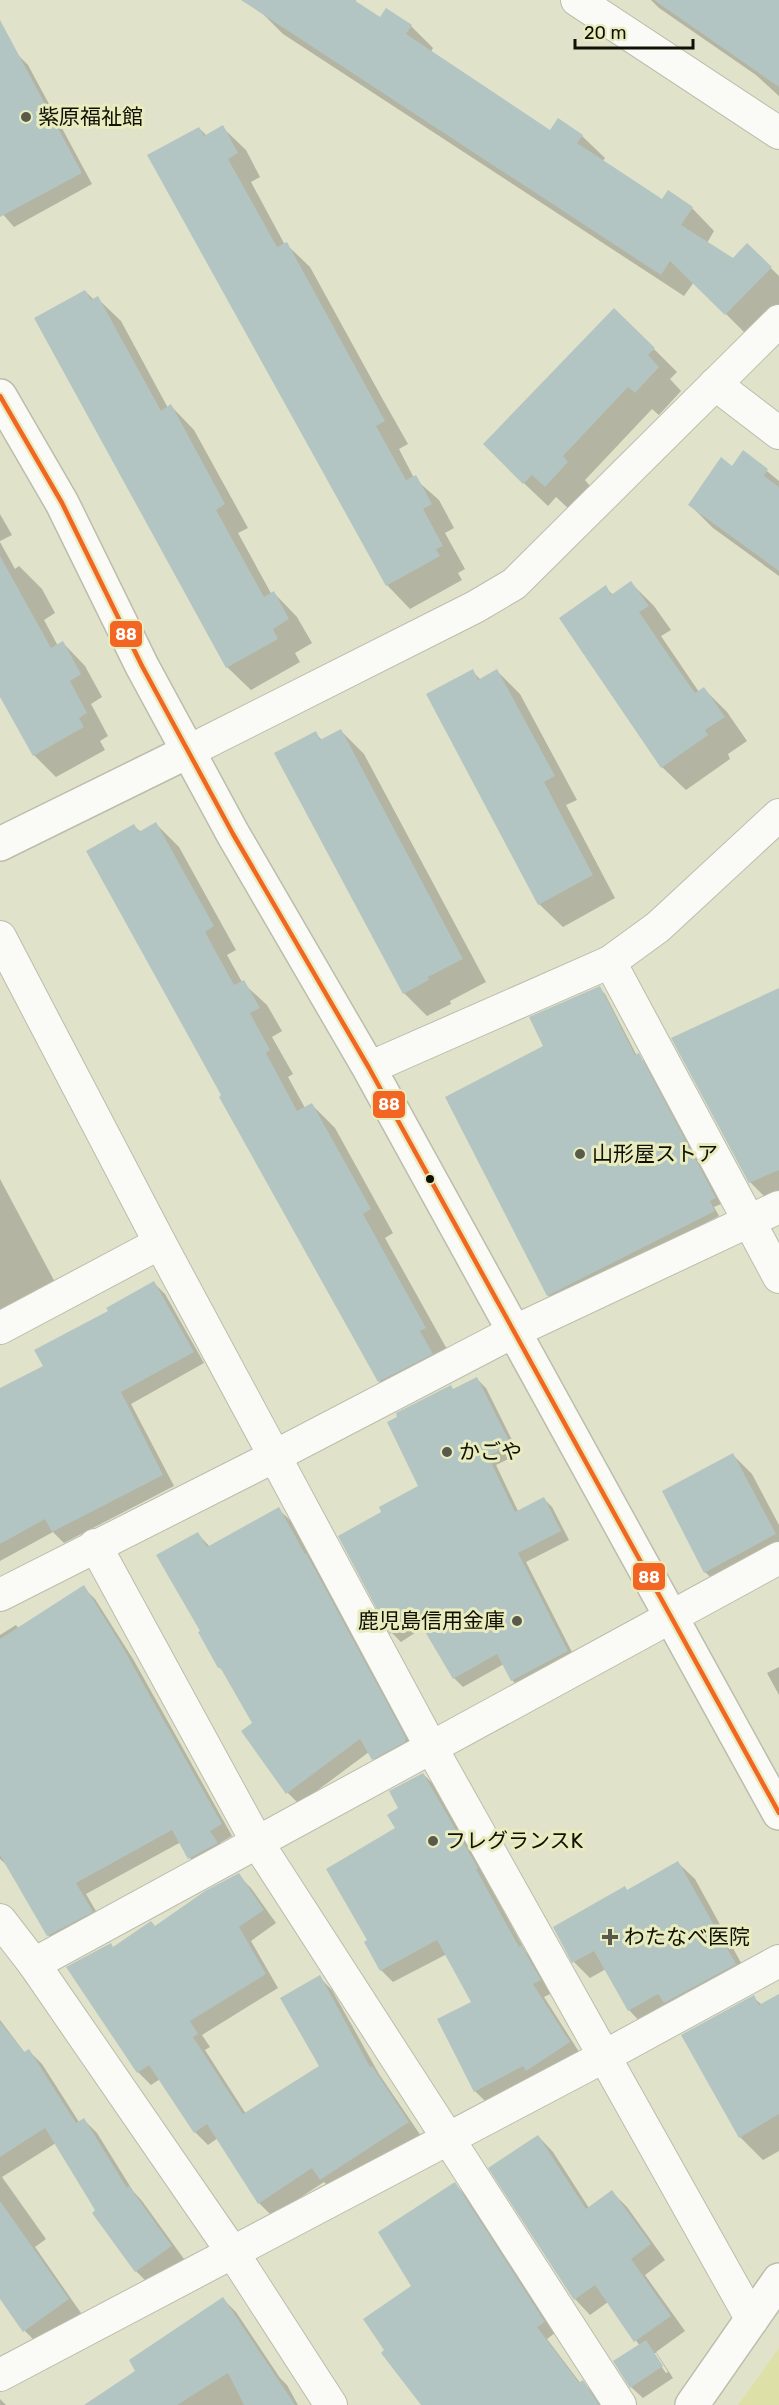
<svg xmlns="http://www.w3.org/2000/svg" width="779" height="2405" font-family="Rubik,'Noto Sans JP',sans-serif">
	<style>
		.green { fill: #dde1a8 }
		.shadow { fill: #0003; fill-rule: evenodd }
		.building { fill: #b3c5c3 }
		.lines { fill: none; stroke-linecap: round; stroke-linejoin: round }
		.street-casing { stroke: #bcbdab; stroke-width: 34 }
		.secondary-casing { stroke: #bcbdab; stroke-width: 36 }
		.street { stroke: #fafbf7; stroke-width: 32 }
		.secondary { stroke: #fafbf7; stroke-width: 33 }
		.bus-1-casing { stroke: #e8ecbf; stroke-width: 9 }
		.bus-1 { stroke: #f26522; stroke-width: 4.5 }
		.poi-dot { fill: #595a49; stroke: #e8ecbf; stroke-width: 2 }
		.bus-dot { fill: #101103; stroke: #e8ecbf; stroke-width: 2 }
		.labels { text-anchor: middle; stroke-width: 6; stroke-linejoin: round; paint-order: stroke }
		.poi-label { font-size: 21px; fill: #101103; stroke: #e8ecbf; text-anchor: start }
		.line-badge { stroke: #e8ecbf; stroke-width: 2 }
		.badge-label { font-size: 16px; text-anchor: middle; font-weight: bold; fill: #fff }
	</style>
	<rect width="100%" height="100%" fill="#e0e2ca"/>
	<!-- green -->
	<polygon class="green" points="779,2348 779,2405 738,2405"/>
	<!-- shadow -->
	<g class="shadow">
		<polygon points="268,0 356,0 355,2 380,19 411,26 433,48 431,52 550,132 582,136 605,158 602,162 662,201 692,208 714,231 707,243 733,260 747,245 779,276 779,305 748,336 694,282 684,296 283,34 261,12"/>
		<polygon points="651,0 779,0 779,96 756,75 659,8"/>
		<polygon points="17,54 28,65 92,184 14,227 0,211 0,62"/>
		<polygon points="222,127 246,150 260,177 251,182 285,245 286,244 310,267 382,398 408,444 399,449 414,478 439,500 454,528 445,533 465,569 458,573 462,580 410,609 387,585 199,128 207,136"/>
		<polygon points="85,291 94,300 97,298 121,321 168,408 171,406 194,430 248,528 238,533 272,595 274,593 297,617 312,643 295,653 300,662 251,690 227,667"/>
		<polygon points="654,349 677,372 670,379 681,391 659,415 652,409 585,480 590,486 569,509 556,497 548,506 508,468"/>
		<polygon points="744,452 779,481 779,576 713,528 689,504 732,468"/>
		<polygon points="0,514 12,535 0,541"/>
		<polygon points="0,542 15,569 19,566 42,589 55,613 44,620 58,646 63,643 85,666 102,697 91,704 108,736 100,741 105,750 56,777 34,755 0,694"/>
		<polygon points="631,583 654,606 671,630 661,636 699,692 704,689 727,712 747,741 728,754 730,759 686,790 662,767 605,587 613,595"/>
		<polygon points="472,671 481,680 497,671 520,694 577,800 566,805 615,898 563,927 539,904"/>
		<polygon points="341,731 364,754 486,982 450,1001 451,1004 427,1016 404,993 315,733 322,740"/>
		<polygon points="156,824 179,847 236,950 227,955 242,982 267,1005 282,1031 272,1037 293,1074 288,1077 305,1108 312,1105 335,1128 393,1233 385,1238 448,1351 403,1404 379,1381 223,1096 134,826 141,832"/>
		<polygon points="599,988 605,994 637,1056 644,1061 721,1204 714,1207 719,1216 554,1301 548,1295 545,1047"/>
		<polygon points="779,989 779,1197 769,1201 750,1182 673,1039"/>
		<polygon points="0,1179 56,1284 0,1314"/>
		<polygon points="154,1283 165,1294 204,1363 131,1404 174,1486 64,1543 53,1532 0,1561 0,1390 45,1366 110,1312"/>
		<polygon points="477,1379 486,1388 519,1454 496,1465 518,1511 543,1498 552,1507 569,1540 526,1562 576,1660 521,1689 512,1680 504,1664 463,1687 454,1678 424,1627 401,1642 392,1633 383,1512 420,1487 454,1390"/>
		<polygon points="733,1455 752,1474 779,1525 779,1562 725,1591 705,1572"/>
		<polygon points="278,1509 290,1520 317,1566 416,1751 384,1770 369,1752 299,1804 288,1793 254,1724 224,1672 219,1667 197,1533 210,1547"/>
		<polygon points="83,1587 95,1599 133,1659 232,1836 220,1843 228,1855 201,1870 190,1858 181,1842 86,1894 103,1923 60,1947 48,1935 10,1868 0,1859 0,1635 16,1625 19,1629"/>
		<polygon points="779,1667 779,1695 767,1673"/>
		<polygon points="423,1774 435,1786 489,1880 487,1881 526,1952 533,1959 552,1993 544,1997 581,2055 487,2103 475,2091 473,2002 447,1954 393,1982 381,1970 400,1809"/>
		<polygon points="678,1863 695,1879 751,1981 645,2027 629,2010 606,1969 590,1978 574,1962"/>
		<polygon points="238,1875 251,1888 276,1923 251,1941 278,1988 202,2035 210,2047 205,2050 246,2114 321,2067 319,1977 332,1990 379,2074 421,2136 334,2192 324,2182 272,2216 259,2203 218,2138 208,2145 195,2132 160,2079 151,2085 138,2072 114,1948 156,1928"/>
		<polygon points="779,1996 779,2151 763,2160 740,2137 753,1997 762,2005"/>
		<polygon points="0,2020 25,2053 29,2051 42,2064 79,2122 84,2120 97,2133 133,2191 142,2201 184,2259 149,2284 136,2271 56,2143 2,2177 46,2239 35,2247 81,2313 38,2344 25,2331 0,2297"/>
		<path d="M538 2136 553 2152 589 2208 612 2192 627 2207 665 2260 645 2275 685 2331 656 2352 673 2378 643 2398 631 2387 640 2346 608 2302 590 2315 575 2299 490 2168ZM652 2353H656L668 2372 666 2373Z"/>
		<polygon points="455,2184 466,2196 555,2333 547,2339 581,2384 583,2382 594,2394 601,2405 422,2405 413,2286"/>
		<polygon points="223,2299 236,2312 280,2378 287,2385 298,2405 126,2405 137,2371"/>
		<polygon points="0,2399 6,2405 0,2405"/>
	</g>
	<!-- building -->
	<g class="building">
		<polygon points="241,0 354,0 380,17 386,8 412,25 406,34 550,130 558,118 583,135 577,143 662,199 668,190 693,207 681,225 733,258 747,243 772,267 725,315 670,261 661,275"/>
		<polygon points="654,0 779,0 779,87"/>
		<polygon points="0,20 82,173 0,217"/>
		<polygon points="223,125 238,153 228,159 277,247 287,242 385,421 376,426 406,480 416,475 432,504 423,509 443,546 436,549 440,556 386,586 147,155 199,127 204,136"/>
		<polygon points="85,290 91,300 98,296 161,411 171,404 225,504 216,510 264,597 274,591 289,619 273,629 278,639 226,668 34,318"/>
		<polygon points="614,308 655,348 648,355 659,367 635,393 628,387 563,456 568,462 545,487 532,475 523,484 483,444"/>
		<polygon points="743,450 768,469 764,476 779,487 779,571 688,505 721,457 732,466"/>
		<polygon points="0,556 51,648 63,641 81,674 70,681 87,713 79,718 84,727 33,756 0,697"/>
		<polygon points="631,581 649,606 639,612 669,656 695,693 704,687 725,717 705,730 708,735 661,768 559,618 606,585 611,595"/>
		<polygon points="473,669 478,680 497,669 555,776 544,782 593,875 538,905 426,694"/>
		<polygon points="341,729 463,959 428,977 429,980 403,994 274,753 316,731 320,740"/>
		<polygon points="156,822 214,926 205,932 234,985 244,980 260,1008 250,1013 270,1050 266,1053 297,1111 312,1103 371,1209 363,1214 426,1328 420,1331 433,1354 378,1382 219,1097 221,1095 86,851 134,824 139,832"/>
		<polygon points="600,986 635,1055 639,1053 716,1198 710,1201 715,1211 547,1296 445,1097 543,1046 529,1017"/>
		<polygon points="779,988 779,1170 749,1183 671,1038"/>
		<polygon points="154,1281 194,1352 121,1392 163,1475 52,1532 45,1519 0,1544 0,1388 43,1366 34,1350 108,1311 106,1308"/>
		<polygon points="477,1377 511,1445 488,1456 515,1512 544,1497 561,1531 518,1553 568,1651 511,1681 497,1654 453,1679 417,1618 390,1634 338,1536 381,1512 379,1507 418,1486 387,1422 397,1417 396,1413 451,1385 453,1389"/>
		<polygon points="733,1453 776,1534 704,1573 662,1491"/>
		<polygon points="279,1507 305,1554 306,1553 406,1738 405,1742 372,1760 360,1739 286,1794 241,1731 252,1723 220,1667 218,1668 198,1632 200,1631 156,1555 198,1532 207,1547"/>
		<polygon points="84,1585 122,1646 222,1824 210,1831 218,1843 188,1859 172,1830 76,1883 93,1912 47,1936 0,1855 0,1639"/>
		<polygon points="423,1773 478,1868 476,1869 519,1947 521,1945 541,1980 533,1984 570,2042 526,2071 523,2066 474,2092 437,2019 471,2002 437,1940 380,1971 364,1942 367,1940 326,1869 395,1828 387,1815 398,1808 389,1791"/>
		<polygon points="678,1861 736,1964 664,2003 658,1994 628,2011 594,1951 572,1963 553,1927 625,1886 627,1890"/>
		<polygon points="239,1873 264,1910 239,1927 266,1974 190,2021 198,2034 193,2037 243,2114 319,2066 280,1998 320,1975 370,2067 372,2066 409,2122 320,2180 312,2168 258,2204 207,2124 194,2133 149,2065 137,2073 66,1967 111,1943 113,1947 151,1921 155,1926 205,1891"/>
		<polygon points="779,1994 779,2114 739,2138 681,2035 754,1995 759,2005"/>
		<polygon points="0,2022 24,2052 29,2049 76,2123 84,2118 127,2188 129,2186 172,2246 135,2272 92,2213 95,2210 45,2128 0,2157"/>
		<polygon points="538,2135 586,2209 612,2190 651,2244 631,2259 671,2316 634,2342 595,2285 574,2300 488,2168"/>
		<polygon points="455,2182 545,2322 537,2327 579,2383 583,2380 599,2405 421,2405 381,2353 384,2350 363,2319 411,2286 378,2232"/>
		<polygon points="0,2201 69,2299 23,2332 0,2299"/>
		<polygon points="223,2297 295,2405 244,2405 228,2373 177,2405 84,2405 135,2371 129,2360"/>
		<polygon points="646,2340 663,2366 630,2388 613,2361"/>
	</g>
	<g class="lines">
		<!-- street casing -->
		<g class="street-casing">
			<g id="street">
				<polyline points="577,0 779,133"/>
				<polyline points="715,384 779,433"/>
				<polyline points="189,751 475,607 514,584 779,321"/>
				<polyline points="0,937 160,1243 431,1747 752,2320"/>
				<polyline points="610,962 779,1277"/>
				<polyline points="369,1068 610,962 658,927 779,815"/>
				<polyline points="0,1328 160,1243"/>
				<polyline points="95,1545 257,1842 620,2405"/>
				<polyline points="0,1595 275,1456 513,1332 779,1207"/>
				<polyline points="0,1920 34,1964 233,2253 331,2405"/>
				<polyline points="34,1964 779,1558"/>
				<polyline points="0,2375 605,2056 779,1961"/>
			</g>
		</g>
		<!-- secondary casing -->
		<g class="secondary-casing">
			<g id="secondary">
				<polyline points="0,396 62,503 142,666 233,834 369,1068 779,1813"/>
				<polyline points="0,844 189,751"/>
				<polyline points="692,2405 779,2280"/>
			</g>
		</g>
		<!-- street -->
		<use href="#street" class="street"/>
		<!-- secondary -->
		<use href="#secondary" class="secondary"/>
		<!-- bus-1 casing -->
		<g class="bus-1-casing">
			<polyline id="bus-1" points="0,396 62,503 142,666 233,834 369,1068 779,1813"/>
		</g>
		<!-- bus-1 -->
		<use href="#bus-1" class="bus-1"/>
	</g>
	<!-- markers -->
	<g class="poi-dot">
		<circle cx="26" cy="117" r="6"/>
		<circle cx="580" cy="1154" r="6"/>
		<circle cx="447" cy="1452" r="6"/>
		<circle cx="517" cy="1621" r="6"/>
		<circle cx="433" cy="1841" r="6"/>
		<path d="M607 1928h6v6h6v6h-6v6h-6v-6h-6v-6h6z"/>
	</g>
	<circle class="bus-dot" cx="430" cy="1179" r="5"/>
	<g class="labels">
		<!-- poi labels -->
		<g class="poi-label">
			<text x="38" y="124">紫原福祉館</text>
			<text x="592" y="1161">山形屋ストア</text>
			<text x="459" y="1459">かごや</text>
			<text x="505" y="1628" text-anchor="end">鹿児島信用金庫</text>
			<text x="445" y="1848">フレグランスK</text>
			<text x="624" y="1944">わたなべ医院</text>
		</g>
	</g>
	<g class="line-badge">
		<rect x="109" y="620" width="34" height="28" rx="6" fill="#f26522"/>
		<rect x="372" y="1090" width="34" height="29" rx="6" fill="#f26522"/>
		<rect x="632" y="1562" width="34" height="29" rx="6" fill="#f26522"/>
	</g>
	<g class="badge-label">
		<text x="126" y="640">88</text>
		<text x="389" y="1110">88</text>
		<text x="649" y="1583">88</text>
	</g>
	<!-- scale -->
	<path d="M575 39v9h118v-9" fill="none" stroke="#101103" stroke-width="3"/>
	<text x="584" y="39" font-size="18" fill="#101103" stroke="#e8ecbf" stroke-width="4.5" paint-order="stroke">20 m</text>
</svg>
